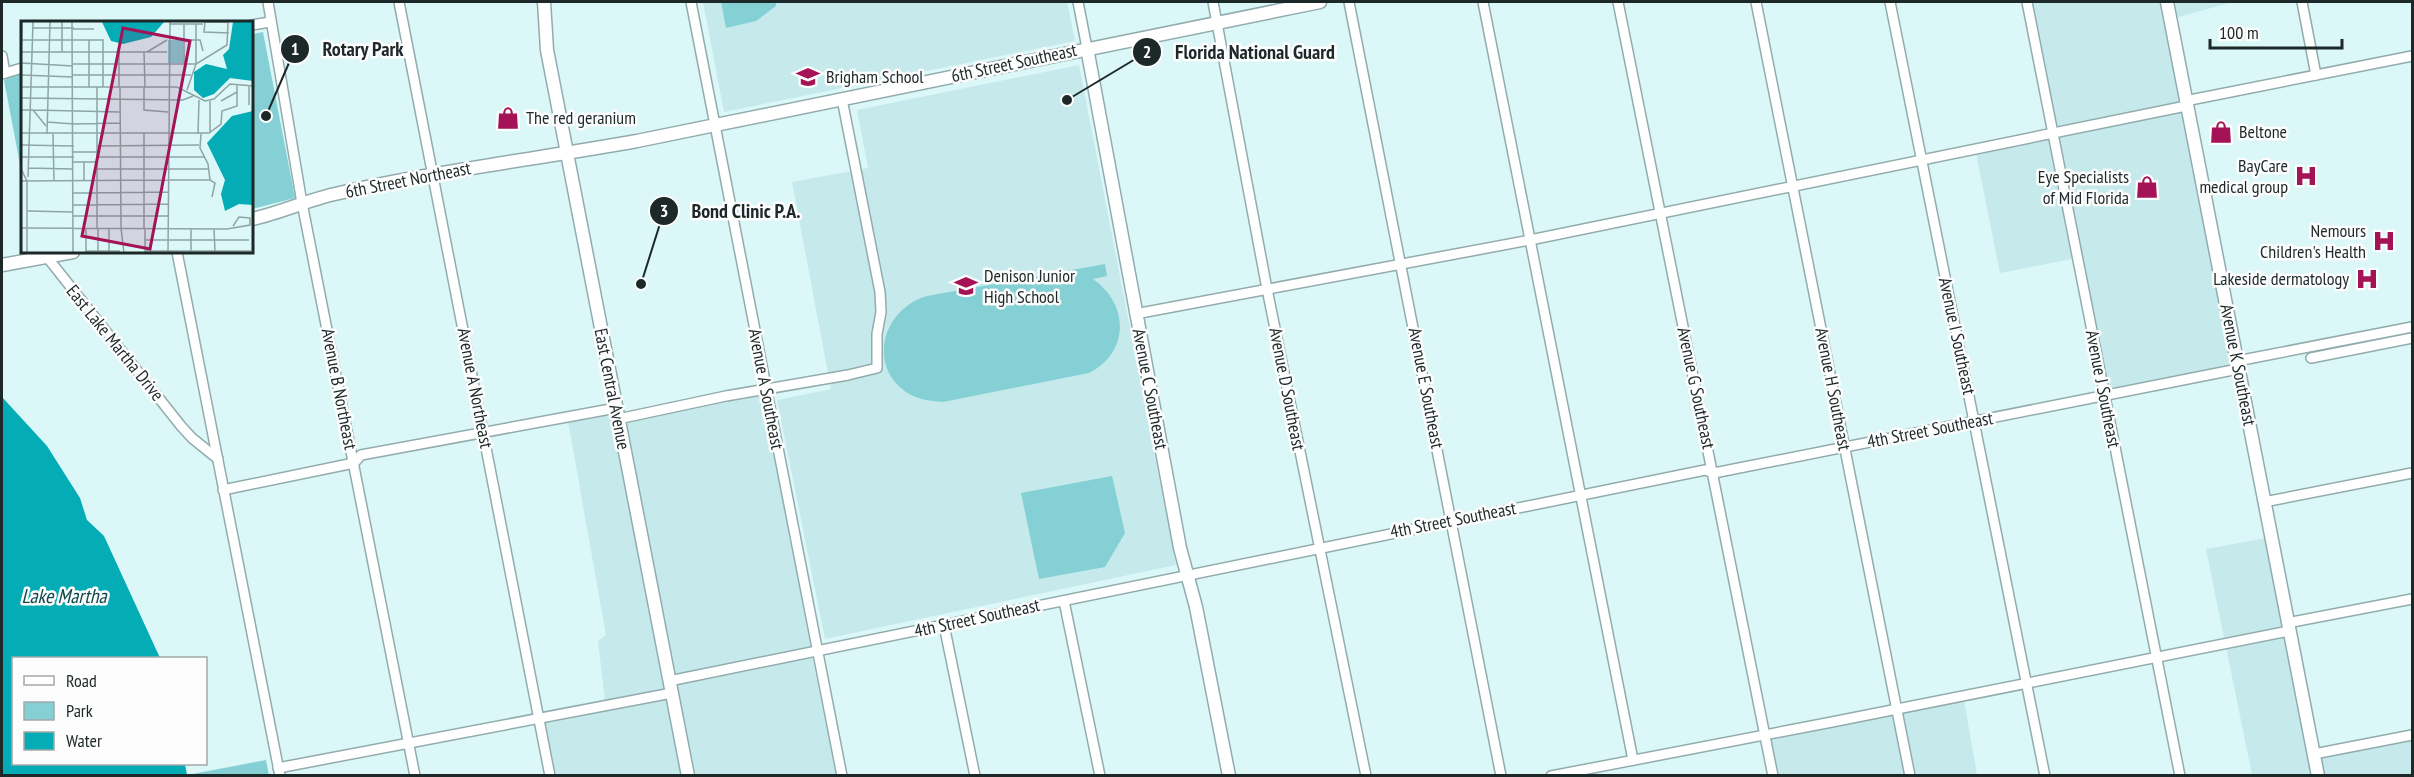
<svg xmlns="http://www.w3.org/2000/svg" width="2414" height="777" font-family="'PT Sans Narrow',sans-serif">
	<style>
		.built { fill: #c6eaec }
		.green { fill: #84d0d5 }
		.water { fill: #04acb5 }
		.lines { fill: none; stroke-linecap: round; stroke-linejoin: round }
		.street-casing { stroke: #92acae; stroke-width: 12 }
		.secondary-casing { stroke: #92acae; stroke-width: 15 }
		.street { stroke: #fff; stroke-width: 9 }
		.secondary { stroke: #fff; stroke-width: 12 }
		.labels { text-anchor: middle; stroke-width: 5; stroke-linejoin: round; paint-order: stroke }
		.street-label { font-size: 18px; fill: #1d2828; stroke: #fdfdfd }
		.poi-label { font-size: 18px; fill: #1d2828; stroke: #fdfdfd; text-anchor: start }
		.water-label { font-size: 20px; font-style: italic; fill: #0c484c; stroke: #fdfdfd }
		.inset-road { fill: none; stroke: #8fa4a5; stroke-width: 1.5 }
		.view { fill: #a41356; fill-opacity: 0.15; stroke: #a41356; stroke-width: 3 }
		.inset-edge { fill: none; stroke: #1d2828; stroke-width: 3 }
		.leader { fill: none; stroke: #1d2828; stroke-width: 2 }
		.callout-dot { fill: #1d2828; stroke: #fdfdfd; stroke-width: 2 }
		.mark-label { font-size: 18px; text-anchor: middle; font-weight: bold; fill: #fff }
		.callout-label { font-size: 20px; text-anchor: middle; font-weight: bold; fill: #1d2828; stroke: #fdfdfd; stroke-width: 5; stroke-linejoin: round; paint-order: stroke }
	</style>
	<rect width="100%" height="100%" fill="#dbf7f8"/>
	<!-- built -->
	<g class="built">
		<polygon points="703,2 1067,2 1075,41 724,112"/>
		<polygon points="2033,2 2162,2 2181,103 2057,127"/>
		<polygon points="2172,2 2233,2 2175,18"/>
		<polygon points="1079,65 1176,565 825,639 777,400 831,389 792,182 868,168 857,110"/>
		<polygon points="2182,112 2232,365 2109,390 2058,136"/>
		<polygon points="2048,138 2072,259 2000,273 1976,153"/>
		<polygon points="762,394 811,647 673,676 624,423"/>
		<polygon points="611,413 666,690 605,701 598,641 606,635 568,421"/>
		<polygon points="2266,538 2283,627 2224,638 2206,549"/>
		<polygon points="2285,636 2313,775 2252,775 2226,647"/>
		<polygon points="812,656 836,775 693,775 675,685"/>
		<polygon points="667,699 682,775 556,775 545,722"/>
		<polygon points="1964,700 1977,775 1915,775 1903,712"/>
		<polygon points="1893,714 1905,775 1778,775 1771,738"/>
		<polygon points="2412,740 2412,775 2324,775 2320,758"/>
	</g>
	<!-- green -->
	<g class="green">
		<polygon points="721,2 776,2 776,6 756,21 726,28"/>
		<polygon points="263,32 295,198 252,209 252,34"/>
		<polygon points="22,73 22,175 4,80"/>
		<path d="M1105 264 1107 276 1093 279C1129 304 1130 352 1089 373L943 402C932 401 921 400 911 395 866 370 881 309 927 296Z"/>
		<polygon points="1112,476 1125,533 1105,567 1039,579 1021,493"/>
		<polygon points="266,760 269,775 187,775"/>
	</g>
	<!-- water -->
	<polygon class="water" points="2,397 47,446 80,498 87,520 104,536 160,658 14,658 14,764 185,764 187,775 2,775"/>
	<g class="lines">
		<!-- street casing -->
		<g class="street-casing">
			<g id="street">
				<polyline points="268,2 302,203 415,776"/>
				<polyline points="399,2 550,776"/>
				<polyline points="691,2 842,776"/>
				<polyline points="1078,2 1087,48"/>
				<polyline points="1213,2 1267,289 1366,776"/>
				<polyline points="1349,2 1501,776"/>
				<polyline points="1483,2 1633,760"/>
				<polyline points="1618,2 1773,776"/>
				<polyline points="1756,2 1910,776"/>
				<polyline points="1890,2 2045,776"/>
				<polyline points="2027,2 2180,776"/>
				<polyline points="2302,2 2316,75"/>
				<polyline points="252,25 270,22"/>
				<polyline points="2,56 5,73"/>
				<polyline points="2,74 22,68"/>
				<polyline points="2185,101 2412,56"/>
				<polyline points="177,252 280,776"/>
				<polyline points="47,257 181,426 192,438 218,459"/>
				<polyline points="1135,314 1530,240 2186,106"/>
				<polyline points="2311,358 2412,338"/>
				<polyline points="2237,361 2412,327"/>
				<polyline points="618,419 726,396 848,375 877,368 877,334 881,312 880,292 842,99"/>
				<polyline points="223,490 354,463 361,455 616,408"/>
				<polyline points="2264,502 2412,473"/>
				<polyline points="1064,601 1100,776"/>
				<polyline points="2287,623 2412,599"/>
				<polyline points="944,625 975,776"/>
				<polyline points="669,681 1705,470 1714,473 2238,369"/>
				<polyline points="2314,754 2412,735"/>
				<polyline points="278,768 672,693"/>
				<polyline points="1551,776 1832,722 2289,631"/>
			</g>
		</g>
		<!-- secondary casing -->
		<g class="secondary-casing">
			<g id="secondary">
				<polyline points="544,2 547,50 688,776"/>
				<polyline points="2167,2 2318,776"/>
				<polyline points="1087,48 1180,548 1196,607 1229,776"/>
				<path d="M252 219C281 213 307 200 335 194 435 171 537 159 637 141L1320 2"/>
				<polyline points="2,265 73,252"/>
			</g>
		</g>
		<!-- street -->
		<use href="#street" class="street"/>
		<!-- secondary -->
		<use href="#secondary" class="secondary"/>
	</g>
	<!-- icons -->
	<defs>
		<g id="school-bare" transform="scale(1.8)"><path d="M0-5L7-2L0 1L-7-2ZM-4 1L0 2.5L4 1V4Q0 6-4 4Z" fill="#a41356" stroke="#fdfdfd" stroke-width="2.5" paint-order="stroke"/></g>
		<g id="shop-bare" transform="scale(1.8)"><path d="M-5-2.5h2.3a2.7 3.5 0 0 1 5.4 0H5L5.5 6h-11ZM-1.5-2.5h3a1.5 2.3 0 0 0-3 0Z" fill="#a41356" stroke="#fdfdfd" stroke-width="2.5" paint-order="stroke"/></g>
		<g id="hospital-bare" transform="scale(1.8)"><path d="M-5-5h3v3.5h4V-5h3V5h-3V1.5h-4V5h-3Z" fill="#a41356" stroke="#fdfdfd" stroke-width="2.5" paint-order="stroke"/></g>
	</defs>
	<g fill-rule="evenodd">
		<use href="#school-bare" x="808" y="77"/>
		<use href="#shop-bare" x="508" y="118"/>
		<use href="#shop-bare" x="2221" y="132"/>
		<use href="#hospital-bare" x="2306" y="176"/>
		<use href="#shop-bare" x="2147" y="187"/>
		<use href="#hospital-bare" x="2384" y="241"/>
		<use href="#hospital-bare" x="2367" y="279"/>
		<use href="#school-bare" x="966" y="286"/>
	</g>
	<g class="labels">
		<!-- street labels -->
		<g class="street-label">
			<text transform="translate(1014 63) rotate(-12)" y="6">6th Street Southeast</text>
			<text transform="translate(408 180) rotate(-11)" y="6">6th Street Northeast</text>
			<text transform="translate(1957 336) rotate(78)" y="6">Avenue I Southeast</text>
			<text transform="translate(115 343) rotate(51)" y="6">East Lake Martha Drive</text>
			<text transform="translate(2238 365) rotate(79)" y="6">Avenue K Southeast</text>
			<text transform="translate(475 388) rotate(79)" y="6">Avenue A Northeast</text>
			<text transform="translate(1426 388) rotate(79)" y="6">Avenue E Southeast</text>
			<text transform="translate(1696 388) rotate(78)" y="6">Avenue G Southeast</text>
			<text transform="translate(339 389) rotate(79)" y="6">Avenue B Northeast</text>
			<text transform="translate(612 389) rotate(79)" y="6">East Central Avenue</text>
			<text transform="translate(766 389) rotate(79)" y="6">Avenue A Southeast</text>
			<text transform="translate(1150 389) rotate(79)" y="6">Avenue C Southeast</text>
			<text transform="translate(1287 389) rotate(79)" y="6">Avenue D Southeast</text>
			<text transform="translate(1833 389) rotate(79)" y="6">Avenue H Southeast</text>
			<text transform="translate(2103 389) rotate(79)" y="6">Avenue J Southeast</text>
			<text transform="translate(1930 430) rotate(-11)" y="6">4th Street Southeast</text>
			<text transform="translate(1453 520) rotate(-11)" y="6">4th Street Southeast</text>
			<text transform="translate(977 618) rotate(-12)" y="6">4th Street Southeast</text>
		</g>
		<!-- poi labels -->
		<g class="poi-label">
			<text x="826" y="83">Brigham School</text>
			<text x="526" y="124">The red geranium</text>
			<text x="2239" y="138">Beltone</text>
			<text x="2288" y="172" text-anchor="end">BayCare<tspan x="2288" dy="21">medical group</tspan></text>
			<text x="2129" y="183" text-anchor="end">Eye Specialists<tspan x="2129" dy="21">of Mid Florida</tspan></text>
			<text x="2366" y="237" text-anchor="end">Nemours<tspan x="2366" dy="21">Children's Health</tspan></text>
			<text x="984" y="282">Denison Junior<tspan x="984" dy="21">High School</tspan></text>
			<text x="2349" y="285" text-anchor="end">Lakeside dermatology</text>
		</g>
		<!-- water labels -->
		<g class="water-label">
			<text x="64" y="603">Lake Martha</text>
		</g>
	</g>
	<!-- overview -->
	<g transform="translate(21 21)">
		<rect width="232" height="232" fill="#dbf7f8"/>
		<path d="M147 19H162V42H147Z" fill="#84d0d5"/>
		<path d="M81 1H143L130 16 102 23 90 20ZM212 1H232V60L209 57 193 73 182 77 173 69V51L185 43 206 48 202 34 208 28ZM232 90V184L218 183 204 190 200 173 204 159 186 122 211 95Z" fill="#04acb5"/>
		<path class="inset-road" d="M41 1V31M51 1 52 232M207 1H184L183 11 208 12M148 3H182M163 3V43M175 3V43M12 7H53M52 8H73M0 19H82V66M68 19V66M163 19H179L182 30M0 31H146M123 31 124 66M126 31 146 19M0 37 1 1M0 42 52 45M52 43H175M0 54 52 56M52 54H170M0 66H156L184 80 193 78 209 63 233 65M76 66V207M98 66V31M99 66 100 207M123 66V89L147 91M166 69 175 43 206 24 207 1M0 77 162 79 172 75M189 80V111M200 80 216 71M228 84V64M0 89H12L25 105M12 89 99 91M26 101 53 103M52 103 99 102M0 112H188L200 103 201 90 216 85V63M123 112V207M26 113 29 1M32 113 33 160M177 113 178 79M180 113 179 127 187 143 189 159 194 162 191 176M0 124 53 125M76 125 178 124M52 131H76M0 136H53M76 136H184M52 141H76M7 147 51 148M0 148 6 160V232M76 148H188M7 156 12 1M147 159H189M0 160 147 159M63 160V141M52 172 147 171M52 184 147 183M7 190 52 191M52 195H147M0 207 206 208 229 204V197L218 196 212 205M65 207V231M77 207V230M88 207V231M100 207 103 232M124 207V231M170 207V230M193 208 194 231M124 219H228M65 230H99M124 230H230M147 232 149 1"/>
		<path class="view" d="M102 7 169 20 129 228 61 215Z"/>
		<rect width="232" height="232" class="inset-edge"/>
	</g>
	<!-- callouts -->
	<path class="leader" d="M266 116L295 49M1067 100L1147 52M641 284L664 211"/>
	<g class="callout-dot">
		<circle cx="266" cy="116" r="6"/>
		<circle cx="1067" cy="100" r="6"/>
		<circle cx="641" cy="284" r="6"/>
		<circle cx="295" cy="49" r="15"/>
		<circle cx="1147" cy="52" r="15"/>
		<circle cx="664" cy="211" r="15"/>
	</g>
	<g class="mark-label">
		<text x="295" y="55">1</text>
		<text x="1147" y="58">2</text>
		<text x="664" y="217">3</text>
	</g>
	<g class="callout-label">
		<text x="363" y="56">Rotary Park</text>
		<text x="1255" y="59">Florida National Guard</text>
		<text x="746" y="218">Bond Clinic P.A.</text>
	</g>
	<!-- border -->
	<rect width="2414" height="777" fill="none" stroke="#1d2828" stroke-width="6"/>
	<!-- legend -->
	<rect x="12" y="657" width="195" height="108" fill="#fdfdfd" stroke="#a3a8a8" stroke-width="1.5"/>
	<rect x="24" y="676" width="30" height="9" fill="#ffffff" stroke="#a3a8a8" stroke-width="1.5"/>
	<text x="66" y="687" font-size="18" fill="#1d2828">Road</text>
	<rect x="24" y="702" width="30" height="18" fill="#84d0d5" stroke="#a3a8a8" stroke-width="1.5"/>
	<text x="66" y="717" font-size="18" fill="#1d2828">Park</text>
	<rect x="24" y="732" width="30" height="18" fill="#04acb5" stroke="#a3a8a8" stroke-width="1.5"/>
	<text x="66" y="747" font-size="18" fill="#1d2828">Water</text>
	<!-- scale -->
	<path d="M2210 39v9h132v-9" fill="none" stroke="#1d2828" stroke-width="3"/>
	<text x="2219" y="39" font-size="18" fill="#1d2828" stroke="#fdfdfd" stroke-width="4.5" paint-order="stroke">100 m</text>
</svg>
